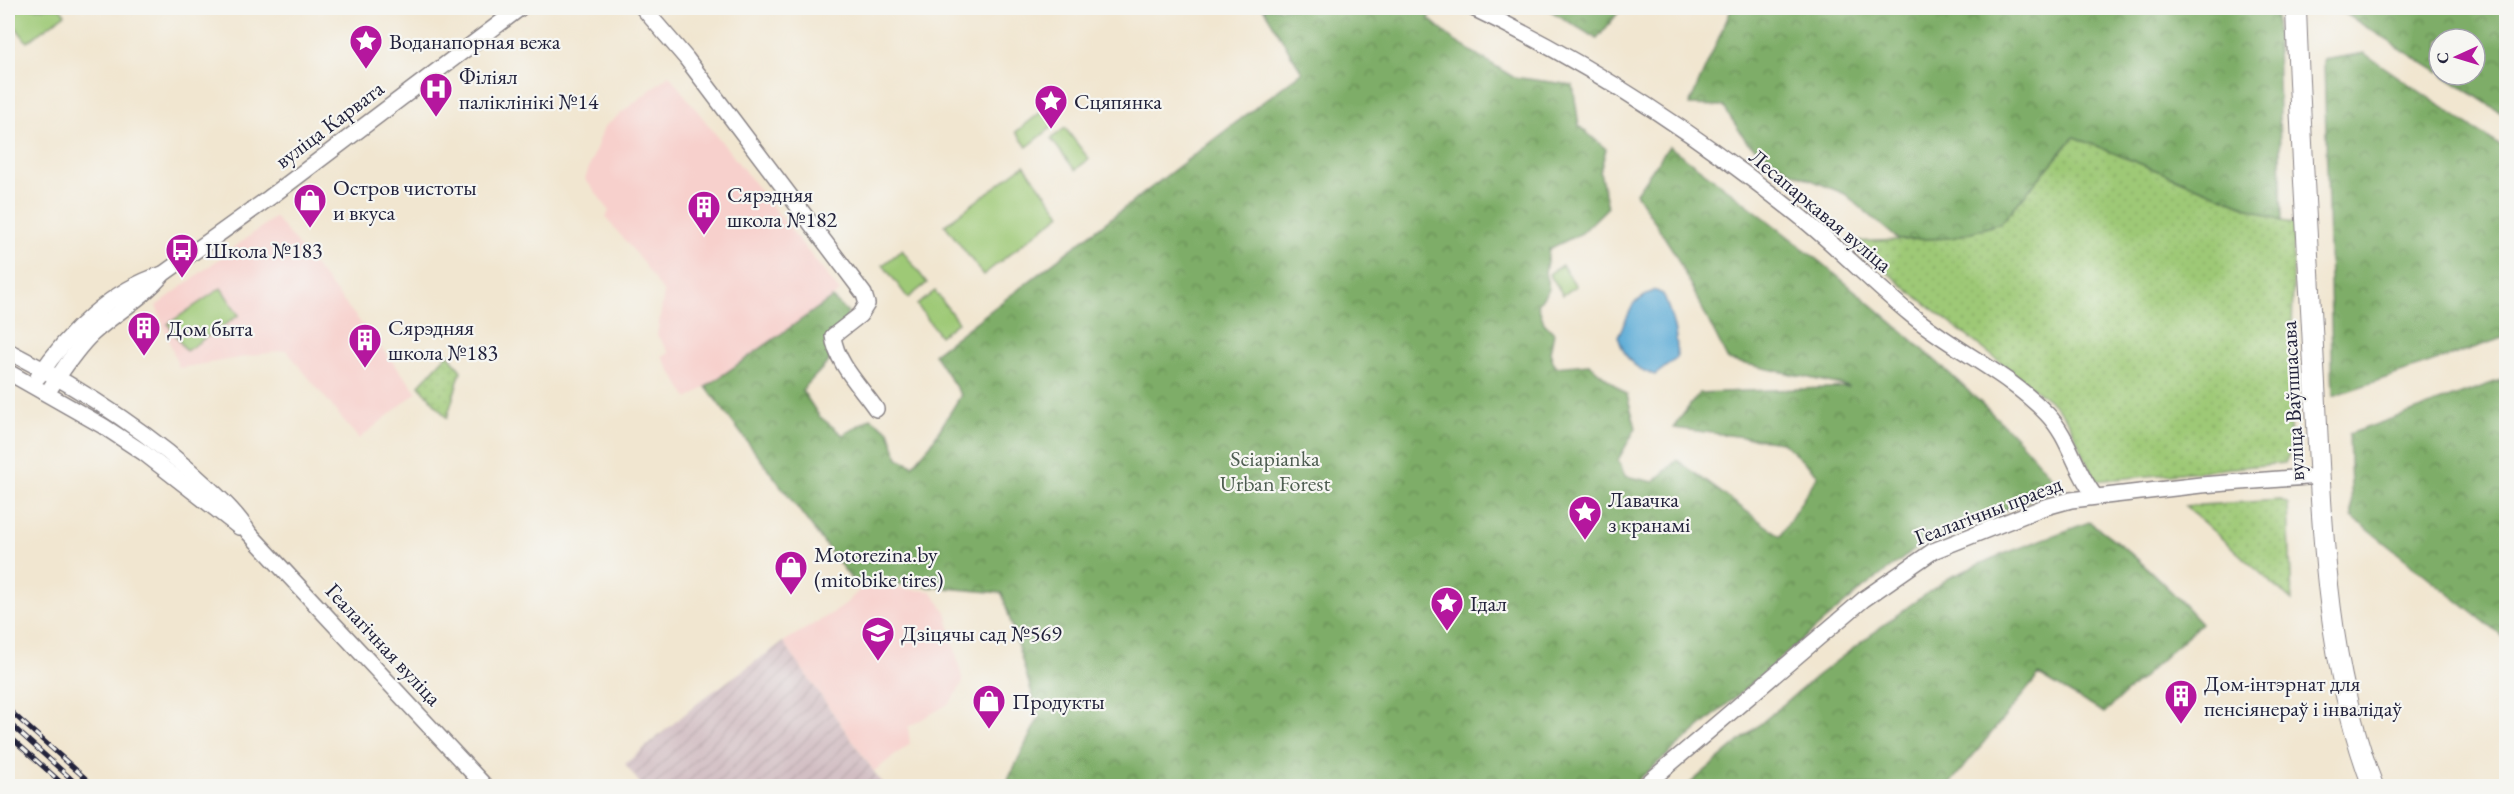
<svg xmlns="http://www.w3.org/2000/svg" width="2514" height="794" font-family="'EB Garamond',serif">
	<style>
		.built { fill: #f7d0cc }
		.industrial { fill: url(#industrial-furrows) }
		.grass { fill: url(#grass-dots); stroke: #607658; stroke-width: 1.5 }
		.forest { fill: url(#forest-crowns); stroke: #506851; stroke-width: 1.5 }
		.pitch { fill: #9ec976; stroke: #607658; stroke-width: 1.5 }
		.water { fill: #5cabd6; stroke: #3f6688; stroke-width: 1.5 }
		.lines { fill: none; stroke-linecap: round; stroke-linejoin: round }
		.minor-casing { stroke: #8a8486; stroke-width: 18 }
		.major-casing { stroke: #8a8486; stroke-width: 22 }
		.minor { stroke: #fff; stroke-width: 15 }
		.major { stroke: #fff; stroke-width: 20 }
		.rail-casing { stroke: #22223b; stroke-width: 5 }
		.rail { stroke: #f6f6f2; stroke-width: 3; stroke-dasharray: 9; stroke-linecap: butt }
		.labels { text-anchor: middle; stroke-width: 4.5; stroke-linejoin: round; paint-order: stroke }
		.poi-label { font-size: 22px; fill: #22223b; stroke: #f6f6f2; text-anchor: start }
		.street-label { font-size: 22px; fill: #22223b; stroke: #f6f6f2 }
		.park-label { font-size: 22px; fill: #4d5c50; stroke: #f6f6f2 }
	</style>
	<defs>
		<pattern id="industrial-furrows" width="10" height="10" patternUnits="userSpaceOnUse" patternTransform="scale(1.5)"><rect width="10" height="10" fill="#d2bec3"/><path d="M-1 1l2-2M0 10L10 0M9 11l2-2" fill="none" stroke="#b4a3a8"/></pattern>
		<pattern id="grass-dots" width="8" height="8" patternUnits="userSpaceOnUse" patternTransform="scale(1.5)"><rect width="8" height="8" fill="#9ec976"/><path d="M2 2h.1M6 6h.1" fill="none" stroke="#88ac67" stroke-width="1.8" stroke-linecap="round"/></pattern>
		<pattern id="forest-crowns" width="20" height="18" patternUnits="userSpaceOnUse" patternTransform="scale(1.5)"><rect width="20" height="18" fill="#7ead67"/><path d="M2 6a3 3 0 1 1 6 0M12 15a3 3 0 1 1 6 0" fill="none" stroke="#678c56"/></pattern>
	</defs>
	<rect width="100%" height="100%" fill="#f6f6f2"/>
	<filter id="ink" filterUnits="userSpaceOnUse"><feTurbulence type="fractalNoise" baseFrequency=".0167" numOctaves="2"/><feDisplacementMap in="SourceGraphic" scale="12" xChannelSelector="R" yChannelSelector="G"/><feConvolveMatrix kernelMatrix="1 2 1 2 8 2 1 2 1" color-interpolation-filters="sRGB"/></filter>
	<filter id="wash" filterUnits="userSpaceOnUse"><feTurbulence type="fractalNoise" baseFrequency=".008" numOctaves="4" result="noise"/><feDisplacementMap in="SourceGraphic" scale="24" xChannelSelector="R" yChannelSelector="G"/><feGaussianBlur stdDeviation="1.35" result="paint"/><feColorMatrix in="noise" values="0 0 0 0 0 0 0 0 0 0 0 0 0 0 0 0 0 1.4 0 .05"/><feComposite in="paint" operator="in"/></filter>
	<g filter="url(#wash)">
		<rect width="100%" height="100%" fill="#f1e6d0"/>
		<!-- built -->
		<g class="built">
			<polygon points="669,75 840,292 688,399 662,357 669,353 657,335 664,293 638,256 606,218 609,210 585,179 604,127"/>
			<polygon points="275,217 417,392 359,439 286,350 179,368 156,306"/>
			<polygon points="864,586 931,591 946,612 963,682 950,703 908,727 910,744 874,771 783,642 841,608"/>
		</g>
		<!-- industrial -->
		<polygon class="industrial" points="783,642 884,786 642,786 625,764 704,698"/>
		<!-- grass -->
		<g class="grass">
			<polygon points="2074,137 2281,221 2294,223 2290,452 2285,463 2095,481 2070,424 2055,405 1908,290 1852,242 1952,238 2001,223"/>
			<polygon points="448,354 461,371 447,418 419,385"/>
			<polygon points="2281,500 2288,504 2292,601 2185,506"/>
		</g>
		<!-- forest -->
		<g class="forest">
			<path d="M1263 8H1432L1429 19 1456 42 1513 77 1573 85 1579 126 1606 149 1600 172 1608 207 1582 233 1549 249 1545 273 1549 289 1538 305 1544 323 1554 333 1550 352 1555 367 1589 364 1627 395 1636 428 1618 460 1625 476 1654 482 1677 460 1780 536 1818 475 1782 442 1673 428 1699 393 1850 387 1728 360 1674 252 1636 193 1669 146C1787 232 1902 325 2006 427 2026 446 2043 468 2061 488L1928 540 1862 589 1631 786H1005L1039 717 1002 593 852 580 706 387 832 298 848 313 832 358 802 390 819 416 843 435 871 418 889 431 898 458 913 465 931 444 961 395 934 354 1302 72Z"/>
			<polygon points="1546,8 1622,8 1597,39"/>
			<polygon points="1732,8 2276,8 2282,221 2074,137 2001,223 1952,238 1899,240 1845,194 1792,172 1747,142 1723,106 1689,105"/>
			<polygon points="2336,8 2506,8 2506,116 2443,75 2475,75 2475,39 2439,39 2439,73"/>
			<polygon points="2364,53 2474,129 2506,149 2506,337 2333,396 2324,60"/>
			<polygon points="2506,378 2506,639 2352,517 2349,434"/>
			<path d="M2089 522C2127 546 2170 589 2201 623L2104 713 2039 675 1948 786H1687L1818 675 1910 605 1949 578 1993 558Z"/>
		</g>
		<!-- pitch -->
		<g class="pitch">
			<polygon points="21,8 60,8 65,14 27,42 8,17"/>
			<polygon points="1045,109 1056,124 1027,147 1016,132"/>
			<polygon points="1065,128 1089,159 1075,170 1051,139"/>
			<polygon points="1024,165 1061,214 983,275 945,225"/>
			<polygon points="902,250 927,283 908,298 883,265"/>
			<polygon points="1562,265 1576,286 1563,295 1549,274"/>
			<polygon points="221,288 239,315 186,351 168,324"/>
			<polygon points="935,291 958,322 940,336 917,305"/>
		</g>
		<!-- water -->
		<path class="water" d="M1654 290 1663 294C1671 313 1678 338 1677 358L1655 375C1633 369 1624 357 1618 336L1634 303Z"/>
	</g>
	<g filter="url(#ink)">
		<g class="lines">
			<!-- minor casing -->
			<g class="minor-casing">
				<g id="minor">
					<path d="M643 8 686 58 864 294 867 304 860 315 833 336C836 363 861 387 876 409"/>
					<path d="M1473 8C1587 62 1694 132 1793 211 1834 243 1869 280 1909 313 1953 350 2007 372 2047 414 2070 438 2075 471 2095 496"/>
					<path d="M8 351C80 388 150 432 209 488 224 502 238 515 249 533L485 786"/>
					<polyline points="8,372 103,426 144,453 239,527"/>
					<path d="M38 377C68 333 111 290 163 274"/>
					<path d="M47 393C61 373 74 351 92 334 115 313 143 298 163 274L269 198 520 8"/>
					<polyline points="1644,786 1864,599 1933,551 2042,508 2071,500 2201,485 2320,476"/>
				</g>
			</g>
			<!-- major casing -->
			<g class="major-casing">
				<path id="major" d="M2296 8C2300 127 2308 246 2314 366 2322 507 2322 653 2373 786"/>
			</g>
			<!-- minor -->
			<use href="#minor" class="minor"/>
			<!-- major -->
			<use href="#major" class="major"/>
			<!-- rail casing -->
			<g class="rail-casing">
				<g id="rail">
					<polyline points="8,709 94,786"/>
					<polyline points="8,722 79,786"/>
					<polyline points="8,735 65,786"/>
				</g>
			</g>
			<!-- rail -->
			<use href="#rail" class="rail"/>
		</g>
	</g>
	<!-- icons -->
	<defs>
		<g id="sight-pin" transform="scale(1.725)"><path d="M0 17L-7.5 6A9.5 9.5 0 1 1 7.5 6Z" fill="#b5179e" stroke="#f6f6f2"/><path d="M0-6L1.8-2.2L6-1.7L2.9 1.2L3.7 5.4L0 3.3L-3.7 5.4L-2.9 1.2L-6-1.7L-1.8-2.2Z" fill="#fff"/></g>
		<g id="hospital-pin" transform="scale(1.725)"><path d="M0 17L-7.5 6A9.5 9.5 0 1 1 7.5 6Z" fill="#b5179e" stroke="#f6f6f2"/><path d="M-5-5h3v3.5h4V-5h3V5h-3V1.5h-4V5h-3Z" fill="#fff"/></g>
		<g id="shop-pin" transform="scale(1.725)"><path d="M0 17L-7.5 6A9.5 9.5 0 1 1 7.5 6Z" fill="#b5179e" stroke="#f6f6f2"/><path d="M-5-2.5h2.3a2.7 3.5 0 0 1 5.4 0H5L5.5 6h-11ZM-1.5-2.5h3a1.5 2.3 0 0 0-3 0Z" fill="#fff"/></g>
		<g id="building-pin" transform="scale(1.725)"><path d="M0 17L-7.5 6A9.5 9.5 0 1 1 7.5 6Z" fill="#b5179e" stroke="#f6f6f2"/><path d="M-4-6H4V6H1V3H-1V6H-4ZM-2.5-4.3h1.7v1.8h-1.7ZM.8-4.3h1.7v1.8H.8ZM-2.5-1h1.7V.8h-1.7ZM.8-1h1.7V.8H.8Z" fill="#fff"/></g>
		<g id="bus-pin" transform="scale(1.725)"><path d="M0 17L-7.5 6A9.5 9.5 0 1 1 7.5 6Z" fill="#b5179e" stroke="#f6f6f2"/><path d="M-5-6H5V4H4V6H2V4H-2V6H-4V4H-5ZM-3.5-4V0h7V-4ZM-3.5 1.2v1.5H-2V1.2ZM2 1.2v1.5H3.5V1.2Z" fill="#fff"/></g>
		<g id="school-pin" transform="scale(1.725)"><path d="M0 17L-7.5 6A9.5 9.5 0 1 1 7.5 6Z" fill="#b5179e" stroke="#f6f6f2"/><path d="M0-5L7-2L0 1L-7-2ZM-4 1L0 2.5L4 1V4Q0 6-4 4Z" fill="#fff"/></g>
	</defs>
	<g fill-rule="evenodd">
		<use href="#sight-pin" x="366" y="41"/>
		<use href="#hospital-pin" x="436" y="89"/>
		<use href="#sight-pin" x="1051" y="101"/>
		<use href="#shop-pin" x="310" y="200"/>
		<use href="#building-pin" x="704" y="207"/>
		<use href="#bus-pin" x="182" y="250"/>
		<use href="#building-pin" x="144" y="328"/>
		<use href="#building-pin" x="365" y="340"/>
		<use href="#sight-pin" x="1585" y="512"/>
		<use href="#shop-pin" x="791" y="567"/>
		<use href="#sight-pin" x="1447" y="603"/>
		<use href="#school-pin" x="878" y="633"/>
		<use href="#building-pin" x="2181" y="696"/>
		<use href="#shop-pin" x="989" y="701"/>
	</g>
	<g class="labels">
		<!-- poi labels -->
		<g class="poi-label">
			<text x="389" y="49">Воданапорная вежа</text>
			<text x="459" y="84">Філіял<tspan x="459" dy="25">паліклінікі №14</tspan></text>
			<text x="1074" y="109">Сцяпянка</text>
			<text x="333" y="195">Остров чистоты<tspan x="333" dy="25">и вкуса</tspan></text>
			<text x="727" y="202">Сярэдняя<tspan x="727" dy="25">школа №182</tspan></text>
			<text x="205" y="258">Школа №183</text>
			<text x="388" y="335">Сярэдняя<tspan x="388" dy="25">школа №183</tspan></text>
			<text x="167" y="336">Дом быта</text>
			<text x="1608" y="507">Лавачка<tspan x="1608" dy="25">з кранамі</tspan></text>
			<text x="814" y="562">Motorezina.by<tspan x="814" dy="25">(mitobike tires)</tspan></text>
			<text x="1470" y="611">Ідал</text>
			<text x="901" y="641">Дзіцячы сад №569</text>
			<text x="2204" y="691">Дом-інтэрнат для<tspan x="2204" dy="25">пенсіянераў і інвалідаў</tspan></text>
			<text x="1012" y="709">Продукты</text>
		</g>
		<!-- street labels -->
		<g class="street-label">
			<text transform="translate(329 124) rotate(-37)" y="8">вуліца Карвата</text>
			<text transform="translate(1821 210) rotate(40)" y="8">Лесапаркавая вуліца</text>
			<text transform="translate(2292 401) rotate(-93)" y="8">вуліца Ваўпшасава</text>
			<text transform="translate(1988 510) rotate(-21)" y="8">Геалагічны праезд</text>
			<text transform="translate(384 644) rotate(47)" y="8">Геалагічная вуліца</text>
		</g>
		<!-- park labels -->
		<g class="park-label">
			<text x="1275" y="466">Sciapianka<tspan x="1275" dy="25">Urban Forest</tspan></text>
		</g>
	</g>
	<!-- margin -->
	<rect width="2514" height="794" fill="none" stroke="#f6f6f2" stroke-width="30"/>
	<!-- north arrow -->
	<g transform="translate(2457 57) rotate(266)"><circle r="28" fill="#f6f6f2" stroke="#a1a1a9" stroke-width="1.5"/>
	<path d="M0-4.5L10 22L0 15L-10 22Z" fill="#b5179e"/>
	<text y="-9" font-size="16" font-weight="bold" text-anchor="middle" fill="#22223b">С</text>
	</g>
</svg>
